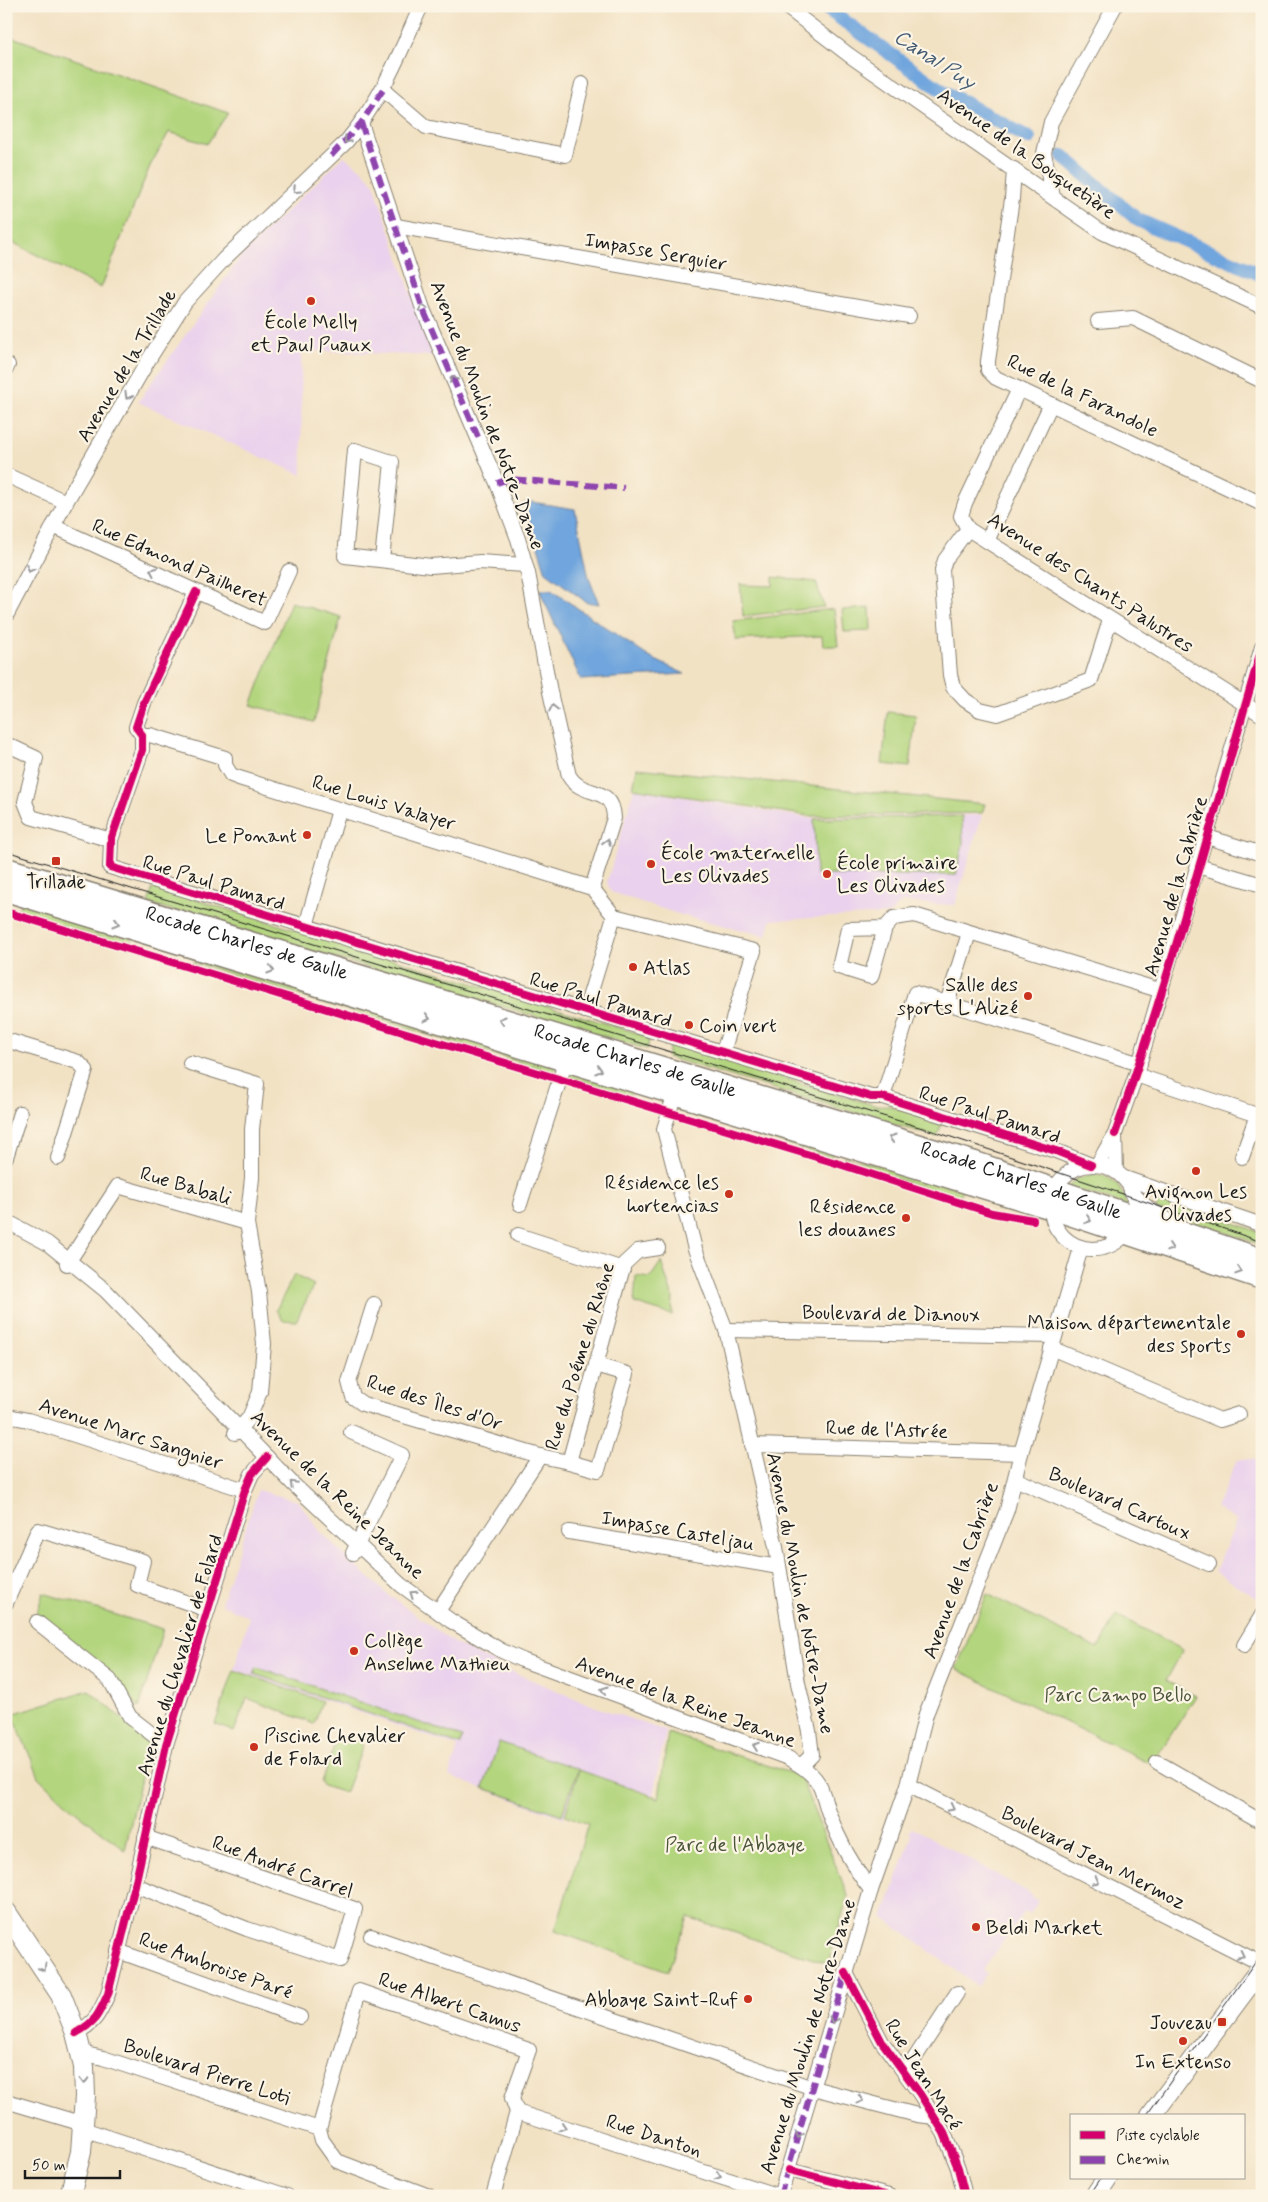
<svg xmlns="http://www.w3.org/2000/svg" width="1268" height="2202" font-family="Mynerve,sans-serif">
	<style>
		.built { fill: #ead1ed }
		.green { fill: #b3d57e; stroke: #68784d }
		.water { fill: #70a5dd; stroke: #46607c }
		.lines { fill: none; stroke-linecap: round; stroke-linejoin: round }
		.canal { stroke: #70a5dd; stroke-width: 14 }
		.street-casing { stroke: #877f70; stroke-width: 16 }
		.secondary-casing { stroke: #877f70; stroke-width: 22 }
		.primary-casing { stroke: #877f70; stroke-width: 25 }
		.street { stroke: #fff; stroke-width: 14 }
		.secondary { stroke: #fff; stroke-width: 20 }
		.primary { stroke: #fff; stroke-width: 22 }
		.tram { stroke: #1c1c1c; stroke-width: 1 }
		.quiet { stroke: #8e44ad; stroke-width: 6; stroke-dasharray: 12 6; stroke-linecap: butt }
		.cycleway-casing { stroke: #fcf5e5; stroke-width: 11 }
		.cycleway { stroke: #d6006c; stroke-width: 8 }
		.oneway { stroke: #999 }
		.poi-dot { fill: #c8321e; stroke: #fcf5e5; stroke-width: 2 }
		.labels { text-anchor: middle; stroke-width: 4.5; stroke-linejoin: round; paint-order: stroke }
		.street-label { font-size: 20px; fill: #1c1c1c; stroke: #fcf5e5 }
		.poi-label { font-size: 20px; fill: #1c1c1c; stroke: #fcf5e5; text-anchor: end }
		.park-label { font-size: 20px; fill: #495439; stroke: #fcf5e5 }
		.water-label { font-size: 21px; font-style: italic; fill: #425a73; stroke: #fcf5e5 }
	</style>
	<rect width="100%" height="100%" fill="#fcf5e5"/>
	<filter id="ink" filterUnits="userSpaceOnUse"><feTurbulence type="fractalNoise" baseFrequency=".02" numOctaves="2"/><feDisplacementMap in="SourceGraphic" scale="10" xChannelSelector="R" yChannelSelector="G"/><feConvolveMatrix kernelMatrix="1 2 1 2 8 2 1 2 1" color-interpolation-filters="sRGB"/></filter>
	<filter id="wash" filterUnits="userSpaceOnUse"><feTurbulence type="fractalNoise" baseFrequency=".0096" numOctaves="4" result="noise"/><feDisplacementMap in="SourceGraphic" scale="20" xChannelSelector="R" yChannelSelector="G"/><feGaussianBlur stdDeviation="1.12" result="paint"/><feColorMatrix in="noise" values="0 0 0 0 0 0 0 0 0 0 0 0 0 0 0 0 0 1.4 0 .05"/><feComposite in="paint" operator="in"/></filter>
	<g filter="url(#wash)">
		<rect width="100%" height="100%" fill="#f2e2c4"/>
		<!-- built -->
		<g class="built">
			<polygon points="344,156 362,170 374,184 432,356 301,350 302,475 138,402 244,252"/>
			<polygon points="634,789 808,818 982,815 955,905 902,902 889,914 771,920 767,936 681,915 611,892 607,882"/>
			<polygon points="1252,1459 1262,1462 1262,1602 1215,1571 1237,1521 1216,1508 1237,1460"/>
			<polygon points="258,1490 298,1501 319,1530 341,1552 386,1593 454,1643 515,1673 596,1707 666,1731 653,1795 578,1769 563,1818 449,1776 458,1747 234,1669 249,1617 221,1604"/>
			<polygon points="912,1827 1033,1895 1032,1897 1039,1901 1030,1914 1025,1911 983,1970 987,1973 978,1986 883,1918 912,1835 909,1833"/>
		</g>
		<!-- green -->
		<g class="green">
			<polygon points="6,35 228,113 207,144 169,132 150,166 101,288 6,239"/>
			<polygon points="773,577 816,582 824,607 743,616 740,583 743,585 773,586"/>
			<polygon points="291,602 341,617 314,722 251,705"/>
			<polygon points="870,608 871,631 844,632 842,610"/>
			<polygon points="834,609 838,646 823,646 822,636 736,640 733,621"/>
			<polygon points="888,712 916,715 910,767 882,764"/>
			<polygon points="637,768 985,804 982,813 809,816 633,788"/>
			<polygon points="962,816 963,844 956,875 816,875 814,819"/>
			<polygon points="153,887 650,1037 647,1049 148,903"/>
			<polygon points="21,902 131,937 133,941 131,947 17,912"/>
			<polygon points="196,955 553,1064 556,1069 555,1073 193,963"/>
			<polygon points="670,1044 877,1106 890,1106 943,1121 937,1137 667,1057"/>
			<polygon points="568,1072 633,1088 630,1096 566,1076"/>
			<polygon points="679,1102 833,1148 831,1158 673,1109"/>
			<polygon points="844,1156 962,1189 959,1198 842,1163"/>
			<path d="M1092 1174C1113 1175 1121 1186 1127 1206L1068 1187 1076 1179Z"/>
			<polygon points="1160,1197 1262,1233 1262,1245 1156,1209"/>
			<polygon points="661,1262 673,1298 672,1315 634,1303 636,1276 650,1278"/>
			<polygon points="294,1275 314,1285 296,1321 282,1320 276,1310"/>
			<polygon points="43,1593 163,1629 139,1708 112,1678 36,1616"/>
			<polygon points="987,1594 1098,1649 1117,1615 1183,1650 1166,1681 1196,1696 1152,1764 956,1669"/>
			<polygon points="257,1667 462,1737 460,1745 254,1674"/>
			<polygon points="234,1670 322,1701 314,1724 247,1698 234,1732 215,1724"/>
			<polygon points="89,1690 149,1742 125,1850 70,1807 39,1777 12,1714"/>
			<polygon points="668,1733 800,1776 848,1896 828,1964 688,1917 668,1971 555,1931 588,1824 565,1815 579,1770 659,1798"/>
			<polygon points="342,1736 360,1742 363,1746 346,1791 343,1792 323,1786 321,1782 337,1738"/>
			<polygon points="499,1742 578,1769 562,1815 483,1788"/>
		</g>
		<!-- water -->
		<g class="water">
			<polygon points="532,502 575,509 589,578 599,604 586,602 546,572 524,503"/>
			<polygon points="539,590 551,590 649,657 685,674 581,680"/>
		</g>
		<g class="lines">
			<!-- canal -->
			<g class="canal">
				<polyline points="823,6 941,90 1029,138"/>
				<polyline points="1063,156 1100,188"/>
				<polyline points="1105,192 1138,220 1262,275"/>
			</g>
		</g>
	</g>
	<g filter="url(#ink)">
		<g class="lines">
			<!-- street casing -->
			<g class="street-casing">
				<g id="street">
					<polyline points="785,6 849,55 1102,232 1262,307"/>
					<polyline points="383,90 426,127 565,155 582,84"/>
					<path d="M361 123 423 309 497 483 518 539 528 573 550 692 569 776C583 799 613 784 614 818L592 888"/>
					<polyline points="1014,169 1012,199 988,361 988,370 996,378 1262,504"/>
					<polyline points="1053,197 1044,153 1051,122 1115,6"/>
					<polyline points="396,226 909,316"/>
					<polyline points="1098,321 1133,318 1262,381"/>
					<polyline points="6,369 8,365"/>
					<polyline points="1019,389 965,503 961,516 968,529 1262,715"/>
					<polyline points="6,475 66,502"/>
					<polyline points="53,526 265,623 289,571"/>
					<polyline points="968,529 945,560 942,570 950,675 953,687 965,700 980,710 997,714 1091,680 1110,620"/>
					<polyline points="987,541 1051,404"/>
					<polyline points="382,560 392,462 355,450 345,556 431,566 480,562 525,565"/>
					<polyline points="196,592 144,703 136,727 142,735 142,750 111,840 110,867 871,1097 883,1097 1056,1151 1091,1165"/>
					<path d="M6 616 66 502 149 359 185 302 224 259 346 142C382 99 398 57 421 6"/>
					<polyline points="142,735 150,735 225,758 225,765 231,775 239,778 592,888 614,916"/>
					<polyline points="6,744 36,758 25,802 31,817 111,840"/>
					<polyline points="1207,837 1262,854"/>
					<polyline points="1198,866 1262,885"/>
					<polyline points="306,926 339,810"/>
					<polyline points="885,928 871,977 839,967 848,929 885,928 894,918 914,915 1162,991"/>
					<polyline points="947,1003 969,933"/>
					<polyline points="585,1011 614,916 754,951 723,1052"/>
					<polyline points="6,1040 78,1062 86,1070 58,1158"/>
					<polyline points="190,1063 257,1084 252,1129 252,1178 247,1223 259,1292 264,1344 260,1392 249,1418 235,1433"/>
					<polyline points="1136,1075 1257,1115 1242,1157"/>
					<path d="M675 1093 664 1129 695 1249 726 1330 776 1547 798 1683 809 1731 812 1755 801 1766C822 1781 821 1789 828 1811 838 1839 853 1867 871 1890L780 2196"/>
					<polyline points="883,1097 915,993 1140,1064"/>
					<polyline points="1115,1135 1116,1172"/>
					<polyline points="6,1157 20,1113"/>
					<polyline points="1097,1165 1115,1134 1136,1075 1262,647"/>
					<circle cx="1093" cy="1207" r="42"/>
					<polyline points="1122,1177 1262,1225"/>
					<polyline points="1131,1192 1148,1208 1168,1220"/>
					<polyline points="520,1204 566,1060"/>
					<polyline points="6,1221 47,1243 105,1290 293,1484 401,1585 451,1621 502,1651 522,1660 788,1758 801,1766"/>
					<polyline points="518,1235 623,1269"/>
					<polyline points="67,1264 118,1186 247,1223"/>
					<polyline points="374,1304 349,1382 353,1397 363,1404 540,1456"/>
					<polyline points="726,1330 1055,1336"/>
					<polyline points="1051,1348 1220,1420 1239,1414"/>
					<polyline points="6,1419 8,1416 28,1420 245,1490"/>
					<polyline points="351,1432 402,1455 353,1553"/>
					<polyline points="752,1445 1021,1453"/>
					<polyline points="569,1462 598,1470 627,1374 596,1365"/>
					<polyline points="1015,1479 1209,1564"/>
					<polyline points="569,1532 779,1567"/>
					<polyline points="6,1603 38,1530 143,1561 137,1585 208,1610"/>
					<polyline points="438,1611 540,1456 569,1462 624,1264 638,1251 658,1248"/>
					<polyline points="37,1622 110,1680 130,1717 166,1745"/>
					<polyline points="1244,1645 1262,1615"/>
					<polyline points="1157,1762 1262,1822"/>
					<polyline points="908,1785 1262,1964"/>
					<polyline points="135,1885 247,1929 340,1960 355,1909 145,1837"/>
					<polyline points="871,1890 908,1785 926,1714 1007,1510 1021,1453 1081,1248"/>
					<polyline points="371,1936 813,2088 917,2115 935,2117"/>
					<polyline points="118,1951 300,2017"/>
					<polyline points="846,1973 882,2042 920,2094 944,2133 958,2168 965,2196"/>
					<path d="M76 2033C96 2022 99 2014 108 1994L135 1885 166 1745 245 1490 252 1474 267 1457"/>
					<polyline points="82,2057 90,2055 103,2058 319,2129"/>
					<polyline points="905,2073 957,1993"/>
					<polyline points="6,2101 83,2124"/>
					<polyline points="517,2112 779,2196"/>
					<polyline points="83,2129 287,2196"/>
					<polyline points="319,2129 359,1991 529,2050 512,2098 517,2112 493,2196"/>
					<polyline points="319,2129 322,2140 337,2161 429,2196"/>
					<polyline points="789,2170 889,2196"/>
				</g>
			</g>
			<!-- secondary casing -->
			<g class="secondary-casing">
				<g id="secondary">
					<polyline points="6,1912 61,1995 76,2033 80,2049 84,2067 85,2096 81,2152 70,2196"/>
					<polyline points="1151,2116 1262,1967"/>
					<polyline points="1095,2196 1107,2178"/>
				</g>
			</g>
			<!-- primary casing -->
			<g class="primary-casing">
				<g id="primary">
					<path id="s1" d="M6 869 975 1163 1262 1260"/>
					<polyline points="6,890 1052,1208 1262,1278"/>
				</g>
			</g>
			<!-- street -->
			<use href="#street" class="street"/>
			<!-- secondary -->
			<use href="#secondary" class="secondary"/>
			<!-- primary -->
			<use href="#primary" class="primary"/>
			<!-- tram -->
			<g class="tram">
				<polyline points="6,851 939,1133 1123,1194 1262,1242"/>
				<polyline points="1146,2116 1262,1953"/>
				<polyline points="1089,2196 1101,2178"/>
			</g>
			<!-- quiet -->
			<g class="quiet">
				<polyline points="361,123 423,309 478,437"/>
				<polyline points="331,156 361,123 383,90"/>
				<polyline points="497,483 509,479 624,488"/>
				<polyline points="780,2196 846,1973"/>
			</g>
			<!-- cycleway casing -->
			<g class="cycleway-casing">
				<g id="cycleway">
					<polyline points="196,592 144,703 136,727 142,735 142,750 111,840 110,867 871,1097 883,1097 1056,1151 1091,1165"/>
					<polyline points="6,912 833,1162 992,1213 1033,1220"/>
					<path d="M1115 1134C1171 974 1215 810 1262 647"/>
					<polyline points="846,1973 882,2042 920,2094 944,2133 958,2168 965,2196"/>
					<path d="M76 2033C96 2022 99 2014 108 1994L135 1885 166 1745 245 1490 252 1474 267 1457"/>
					<polyline points="789,2170 889,2196"/>
				</g>
			</g>
			<!-- cycleway -->
			<use href="#cycleway" class="cycleway"/>
		</g>
		<!-- one-way arrows -->
		<defs><path id="oneway-chevron" d="M-2-3.5L2.5 0L-2 3.5" fill="none" stroke-width="1.6" stroke-linecap="round" stroke-linejoin="round" transform="scale(1.25)"/></defs>
		<g class="oneway">
			<use href="#oneway-chevron" transform="translate(347 140) rotate(133)"/>
			<use href="#oneway-chevron" transform="translate(296 190) rotate(136)"/>
			<use href="#oneway-chevron" transform="translate(423 308) rotate(-111)"/>
			<use href="#oneway-chevron" transform="translate(453 379) rotate(-113)"/>
			<use href="#oneway-chevron" transform="translate(128 396) rotate(120)"/>
			<use href="#oneway-chevron" transform="translate(30 569) rotate(118)"/>
			<use href="#oneway-chevron" transform="translate(153 571) rotate(-156)"/>
			<use href="#oneway-chevron" transform="translate(553 708) rotate(-103)"/>
			<use href="#oneway-chevron" transform="translate(607 842) rotate(-73)"/>
			<use href="#oneway-chevron" transform="translate(116 923) rotate(17)"/>
			<use href="#oneway-chevron" transform="translate(271 970) rotate(17)"/>
			<use href="#oneway-chevron" transform="translate(427 1018) rotate(17)"/>
			<use href="#oneway-chevron" transform="translate(502 1020) rotate(-163)"/>
			<use href="#oneway-chevron" transform="translate(599 1070) rotate(17)"/>
			<use href="#oneway-chevron" transform="translate(892 1138) rotate(-163)"/>
			<use href="#oneway-chevron" transform="translate(1088 1220) rotate(19)"/>
			<use href="#oneway-chevron" transform="translate(1170 1248) rotate(19)"/>
			<use href="#oneway-chevron" transform="translate(1239 1271) rotate(18)"/>
			<use href="#oneway-chevron" transform="translate(293 1484) rotate(-135)"/>
			<use href="#oneway-chevron" transform="translate(413 1594) rotate(-145)"/>
			<use href="#oneway-chevron" transform="translate(604 1690) rotate(-162)"/>
			<use href="#oneway-chevron" transform="translate(756 1746) rotate(-160)"/>
			<use href="#oneway-chevron" transform="translate(951 1808) rotate(27)"/>
			<use href="#oneway-chevron" transform="translate(1096 1881) rotate(27)"/>
			<use href="#oneway-chevron" transform="translate(1241 1955) rotate(26)"/>
			<use href="#oneway-chevron" transform="translate(43 1968) rotate(58)"/>
			<use href="#oneway-chevron" transform="translate(833 2020) rotate(106)"/>
			<use href="#oneway-chevron" transform="translate(84 2081) rotate(89)"/>
			<use href="#oneway-chevron" transform="translate(860 2100) rotate(15)"/>
			<use href="#oneway-chevron" transform="translate(563 2127) rotate(18)"/>
			<use href="#oneway-chevron" transform="translate(799 2135) rotate(106)"/>
			<use href="#oneway-chevron" transform="translate(718 2176) rotate(18)"/>
		</g>
	</g>
	<!-- markers -->
	<g class="poi-dot">
		<circle cx="311" cy="301" r="5"/>
		<circle cx="307" cy="835" r="5"/>
		<rect x="51" y="856" width="10" height="10" rx="2.5"/>
		<circle cx="651" cy="864" r="5"/>
		<circle cx="827" cy="874" r="5"/>
		<circle cx="633" cy="967" r="5"/>
		<circle cx="1028" cy="996" r="5"/>
		<circle cx="689" cy="1025" r="5"/>
		<circle cx="1196" cy="1171" r="5"/>
		<circle cx="729" cy="1194" r="5"/>
		<circle cx="906" cy="1218" r="5"/>
		<circle cx="1241" cy="1334" r="5"/>
		<circle cx="354" cy="1651" r="5"/>
		<circle cx="254" cy="1747" r="5"/>
		<circle cx="976" cy="1927" r="5"/>
		<circle cx="748" cy="1999" r="5"/>
		<rect x="1217" y="2017" width="10" height="10" rx="2.5"/>
		<circle cx="1183" cy="2041" r="5"/>
	</g>
	<g class="labels">
		<!-- street labels -->
		<g class="street-label">
			<text transform="translate(1027 153) rotate(35)" y="7">Avenue de la Bouquetière</text>
			<text transform="translate(656 251) rotate(10)" y="7">Impasse Serguier</text>
			<text transform="translate(126 365) rotate(-59)" y="7">Avenue de la Trillade</text>
			<text transform="translate(1083 395) rotate(26)" y="7">Rue de la Farandole</text>
			<text transform="translate(488 415) rotate(69)" y="7">Avenue du Moulin de Notre-Dame</text>
			<text transform="translate(180 562) rotate(24)" y="7">Rue Edmond Pailheret</text>
			<text transform="translate(1091 582) rotate(33)" y="7">Avenue des Chants Palustres</text>
			<text transform="translate(384 802) rotate(17)" y="7">Rue Louis Valayer</text>
			<text transform="translate(214 882) rotate(17)" y="7">Rue Paul Pamard</text>
			<text transform="translate(1175 886) rotate(-74)" y="7">Avenue de la Cabrière</text>
			<text dy="7" stroke="none"><textPath href="#s1" startOffset="252">Rocade Charles de Gaulle</textPath></text>
			<text transform="translate(601 999) rotate(17)" y="7">Rue Paul Pamard</text>
			<text dy="7" stroke="none"><textPath href="#s1" startOffset="658">Rocade Charles de Gaulle</textPath></text>
			<text transform="translate(990 1114) rotate(18)" y="7">Rue Paul Pamard</text>
			<text dy="7" stroke="none"><textPath href="#s1" startOffset="1062">Rocade Charles de Gaulle</textPath></text>
			<text transform="translate(186 1185) rotate(16)" y="7">Rue Babali</text>
			<text transform="translate(891 1313) rotate(1)" y="7">Boulevard de Dianoux</text>
			<text transform="translate(579 1356) rotate(-73)" y="7">Rue du Poéme du Rhône</text>
			<text transform="translate(435 1402) rotate(18)" y="7">Rue des Îles d'Or</text>
			<text transform="translate(887 1429) rotate(2)" y="7">Rue de l'Astrée</text>
			<text transform="translate(131 1433) rotate(18)" y="7">Avenue Marc Sangnier</text>
			<text transform="translate(338 1494) rotate(44)" y="7">Avenue de la Reine Jeanne</text>
			<text transform="translate(1120 1503) rotate(24)" y="7">Boulevard Cartoux</text>
			<text transform="translate(678 1530) rotate(10)" y="7">Impasse Casteljau</text>
			<text transform="translate(960 1570) rotate(-70)" y="7">Avenue de la Cabrière</text>
			<text transform="translate(801 1593) rotate(79)" y="7">Avenue du Moulin de Notre-Dame</text>
			<text transform="translate(179 1655) rotate(-73)" y="7">Avenue du Chevalier de Folard</text>
			<text transform="translate(686 1701) rotate(20)" y="7">Avenue de la Reine Jeanne</text>
			<text transform="translate(1094 1857) rotate(27)" y="7">Boulevard Jean Mermoz</text>
			<text transform="translate(283 1866) rotate(20)" y="7">Rue André Carrel</text>
			<text transform="translate(216 1965) rotate(20)" y="7">Rue Ambroise Paré</text>
			<text transform="translate(450 2002) rotate(19)" y="7">Rue Albert Camus</text>
			<text transform="translate(807 2036) rotate(-73)" y="7">Avenue du Moulin de Notre-Dame</text>
			<text transform="translate(207 2071) rotate(18)" y="7">Boulevard Pierre Loti</text>
			<text transform="translate(924 2074) rotate(58)" y="7">Rue Jean Macé</text>
			<text transform="translate(654 2135) rotate(18)" y="7">Rue Danton</text>
		</g>
		<!-- poi labels -->
		<g class="poi-label">
			<text x="311" y="328" text-anchor="middle">École Melly<tspan x="311" dy="23">et Paul Puaux</tspan></text>
			<text x="297" y="842">Le Ponant</text>
			<text x="661" y="859" text-anchor="start">École maternelle<tspan x="661" dy="23">Les Olivades</tspan></text>
			<text x="837" y="869" text-anchor="start">École primaire<tspan x="837" dy="23">Les Olivades</tspan></text>
			<text x="56" y="888" text-anchor="middle">Trillade</text>
			<text x="643" y="974" text-anchor="start">Atlas</text>
			<text x="1018" y="991">Salle des<tspan x="1018" dy="23">sports L'Alizé</tspan></text>
			<text x="699" y="1032" text-anchor="start">Coin vert</text>
			<text x="719" y="1189">Résidence les<tspan x="719" dy="23">hortencias</tspan></text>
			<text x="1196" y="1198" text-anchor="middle">Avignon Les<tspan x="1196" dy="23">Olivades</tspan></text>
			<text x="896" y="1213">Résidence<tspan x="896" dy="23">les douanes</tspan></text>
			<text x="1231" y="1329">Maison départementale<tspan x="1231" dy="23">des sports</tspan></text>
			<text x="364" y="1647" text-anchor="start">Collège<tspan x="364" dy="23">Anselme Mathieu</tspan></text>
			<text x="264" y="1742" text-anchor="start">Piscine Chevalier<tspan x="264" dy="23">de Folard</tspan></text>
			<text x="986" y="1934" text-anchor="start">Beldi Market</text>
			<text x="738" y="2006">Abbaye Saint-Ruf</text>
			<text x="1212" y="2029">Jouveau</text>
			<text x="1183" y="2068" text-anchor="middle">In Extenso</text>
		</g>
		<!-- park labels -->
		<g class="park-label">
			<text x="1118" y="1701">Parc Campo Bello</text>
			<text x="735" y="1851">Parc de l'Abbaye</text>
		</g>
		<!-- water labels -->
		<g class="water-label">
			<text transform="translate(935 59) rotate(33)" y="7">Canal Puy</text>
		</g>
	</g>
	<!-- margin -->
	<rect width="1268" height="2202" fill="none" stroke="#fcf5e5" stroke-width="25"/>
	<!-- legend -->
	<rect x="1070" y="2114" width="175" height="65" fill="#fcf5e5" stroke="#a29e95"/>
	<rect x="1080" y="2131" width="25" height="8" fill="#d6006c" stroke="#a29e95"/>
	<text x="1116" y="2140" font-size="15" fill="#1c1c1c">Piste cyclable</text>
	<rect x="1080" y="2156" width="25" height="8" fill="#8e44ad" stroke="#a29e95"/>
	<text x="1116" y="2164" font-size="15" fill="#1c1c1c">Chemin</text>
	<!-- scale -->
	<path d="M25 2170v8h95v-8" fill="none" stroke="#1c1c1c" stroke-width="2.5"/>
	<text x="32" y="2170" font-size="15" fill="#1c1c1c" stroke="#fcf5e5" stroke-width="4" paint-order="stroke">50 m</text>
</svg>
